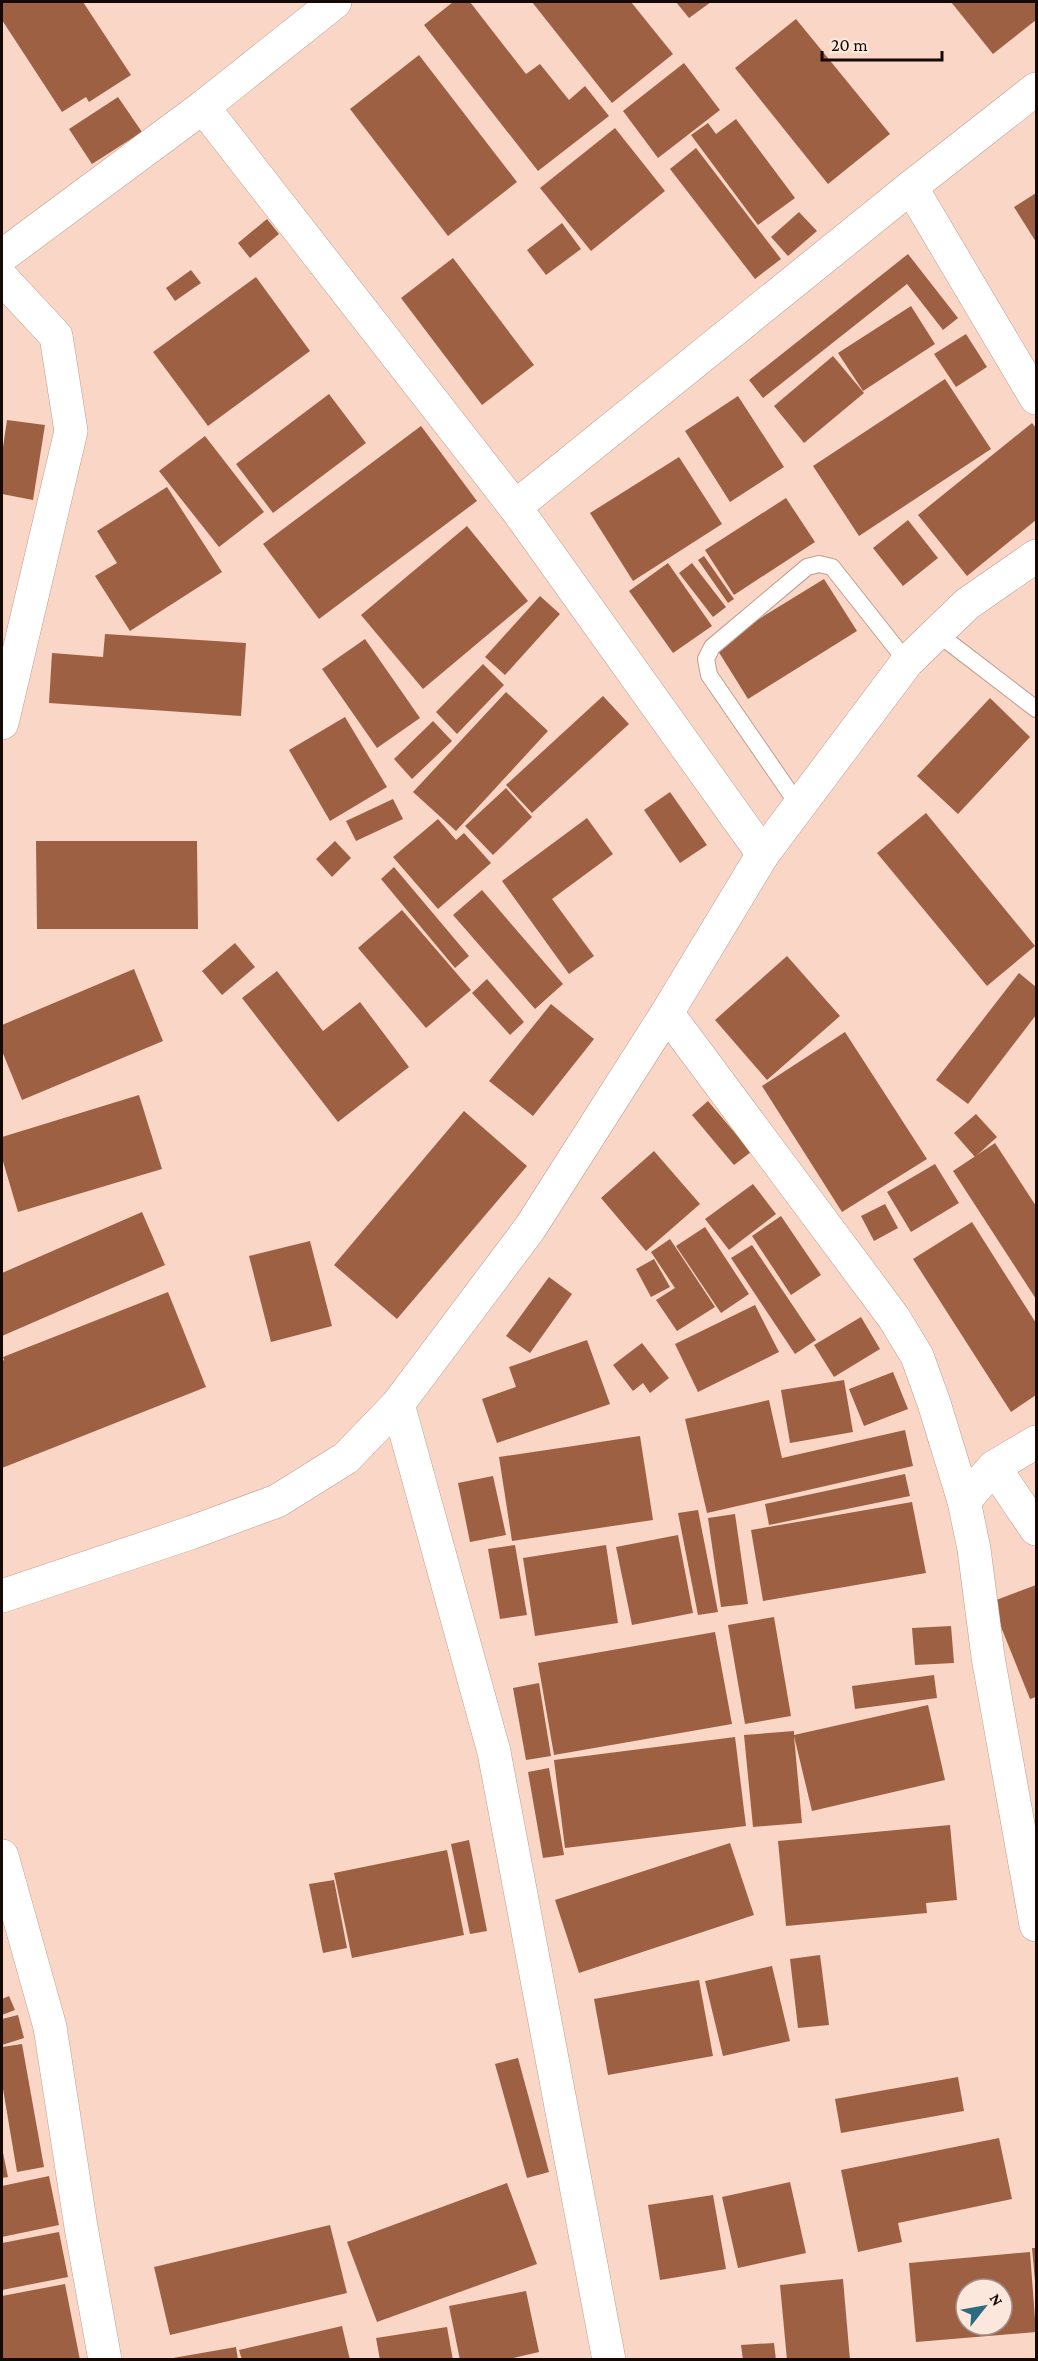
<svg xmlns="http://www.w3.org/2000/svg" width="1038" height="2361" font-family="'Crimson Pro',serif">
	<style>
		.building { fill: #9d6043; fill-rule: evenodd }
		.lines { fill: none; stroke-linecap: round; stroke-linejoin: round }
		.service-casing { stroke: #c09e8f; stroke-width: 18 }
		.minor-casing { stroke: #c09e8f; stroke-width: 34 }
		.tertiary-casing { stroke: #c09e8f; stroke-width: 34 }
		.service { stroke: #fff; stroke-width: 16 }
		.minor { stroke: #fff; stroke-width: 33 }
		.tertiary { stroke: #fff; stroke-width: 33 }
	</style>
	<rect width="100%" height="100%" fill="#f9d6c6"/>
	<!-- building -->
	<g class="building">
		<polygon points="2,2 83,2 131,75 89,102 86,97 62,112 2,20"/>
		<polygon points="453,2 470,2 526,74 540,64 569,100 585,86 609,116 538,171 424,25"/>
		<polygon points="532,2 631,2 673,54 612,103"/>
		<polygon points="676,2 711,2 689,18"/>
		<polygon points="951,2 1036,2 1036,20 993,54"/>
		<polygon points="796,19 890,134 828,184 735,68"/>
		<polygon points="419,55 517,182 448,236 350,109"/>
		<polygon points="684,63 720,110 658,158 623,111"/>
		<polygon points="118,97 142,132 92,164 69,129"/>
		<polygon points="736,119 795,198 758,225 691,135 708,123 716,134"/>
		<polygon points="615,128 665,191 591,251 540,188"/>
		<polygon points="696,148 781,259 755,279 670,169"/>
		<polygon points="1036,193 1036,242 1014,207"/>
		<polygon points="799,212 817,231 788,256 771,237"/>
		<polygon points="267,219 279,234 250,258 238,243"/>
		<polygon points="562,223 581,249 546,275 527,250"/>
		<polygon points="908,254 958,318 943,330 907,284 763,398 749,380"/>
		<polygon points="453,258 534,365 482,405 401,298"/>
		<polygon points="191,270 201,283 175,301 166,288"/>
		<polygon points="256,277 310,351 208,426 153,352"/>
		<polygon points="911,306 935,344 863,391 838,353"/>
		<polygon points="966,334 987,367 956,387 934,354"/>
		<polygon points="833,356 864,393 804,443 774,406"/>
		<polygon points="945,379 991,449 859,536 813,466"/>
		<polygon points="329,394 366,443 273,513 236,464"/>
		<polygon points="738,396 784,467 730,502 685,431"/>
		<polygon points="7,420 45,425 33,500 2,494 2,454"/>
		<polygon points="1032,423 1036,428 1036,520 967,576 918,515"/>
		<polygon points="421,426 477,501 319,619 263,544"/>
		<polygon points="205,436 264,512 219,547 159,471"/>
		<polygon points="679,457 722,524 633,581 590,513"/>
		<polygon points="167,487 222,572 130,631 95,576 117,563 97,531"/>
		<polygon points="786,498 815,542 734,595 705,550"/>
		<polygon points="908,520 938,558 903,586 873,548"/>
		<polygon points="467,526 528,601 423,689 361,615"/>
		<polygon points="704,556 734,599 728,603 698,560"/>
		<polygon points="668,563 712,626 673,653 629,591"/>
		<polygon points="692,563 726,607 713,617 679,573"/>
		<polygon points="824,579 857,631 748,699 715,646"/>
		<polygon points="540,596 560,614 505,675 485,657"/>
		<polygon points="105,634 246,643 241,716 49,703 52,653 103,657"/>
		<polygon points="365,639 420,718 377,748 322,669"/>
		<polygon points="483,664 504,685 457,734 436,712"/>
		<polygon points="506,692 548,731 456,831 413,792"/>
		<polygon points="603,696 629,724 532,813 506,785"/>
		<polygon points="990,698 1030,737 958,814 917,776"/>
		<polygon points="345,717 387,787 330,821 289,750"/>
		<polygon points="433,721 452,741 412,779 394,759"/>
		<polygon points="506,788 532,817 493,855 465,826"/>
		<polygon points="670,792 707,845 680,863 644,810"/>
		<polygon points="393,799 403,819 356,841 346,821"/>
		<polygon points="926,813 1035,946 987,986 877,853"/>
		<polygon points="587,818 613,854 552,899 594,956 569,974 502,881"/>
		<polygon points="438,819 456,840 464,833 491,863 438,909 393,857"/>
		<polygon points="36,841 197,841 198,929 37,929"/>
		<polygon points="335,841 351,858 332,877 316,859"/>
		<polygon points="394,867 469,956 455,968 381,879"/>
		<polygon points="482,890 563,984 535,1009 453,915"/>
		<polygon points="402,910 471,990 426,1028 358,948"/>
		<polygon points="235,943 255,967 222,995 202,971"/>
		<polygon points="787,956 840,1016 767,1080 715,1020"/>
		<polygon points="134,969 163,1041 22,1100 2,1051 2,1025"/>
		<polygon points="277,971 323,1031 360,1002 409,1067 338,1122 242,998"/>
		<polygon points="1019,973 1036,987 1036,1015 968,1104 936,1080"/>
		<polygon points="487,979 524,1022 510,1035 472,993"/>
		<polygon points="551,1004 594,1039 533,1116 489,1081"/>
		<polygon points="845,1032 927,1159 842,1212 762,1086"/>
		<polygon points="139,1095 162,1169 18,1212 2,1158 2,1137"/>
		<polygon points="708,1101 751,1152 734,1165 692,1115"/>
		<polygon points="464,1111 527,1166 397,1319 334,1265"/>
		<polygon points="976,1114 997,1137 975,1157 954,1133"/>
		<polygon points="995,1143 1036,1206 1036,1299 953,1171"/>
		<polygon points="654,1151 700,1204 646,1251 601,1198"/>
		<polygon points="935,1164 959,1203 911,1232 887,1192"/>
		<polygon points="753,1184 776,1214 729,1250 705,1219"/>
		<polygon points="885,1204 898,1228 874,1241 861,1216"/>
		<polygon points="142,1212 165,1265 2,1336 2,1273"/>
		<polygon points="781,1216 821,1275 791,1295 752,1236"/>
		<polygon points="972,1222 1036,1323 1036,1395 1011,1412 913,1259"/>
		<polygon points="705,1227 749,1294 721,1313 676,1246"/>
		<polygon points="670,1239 715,1307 677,1331 656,1300 675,1288 651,1252"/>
		<polygon points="310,1241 332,1326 271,1342 249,1256"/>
		<polygon points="752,1245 816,1340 795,1354 731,1258"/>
		<polygon points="654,1259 670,1287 651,1297 636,1269"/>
		<polygon points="549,1277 572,1294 530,1353 506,1336"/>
		<polygon points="168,1292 206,1387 2,1468 2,1361 4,1360 3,1357"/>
		<polygon points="755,1305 779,1352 698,1392 675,1344"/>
		<polygon points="861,1317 880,1349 834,1377 814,1345"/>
		<polygon points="587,1340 610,1404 497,1443 482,1399 516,1387 509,1367"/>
		<polygon points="642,1343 669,1378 650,1393 643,1383 633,1391 613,1365"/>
		<polygon points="893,1372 908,1409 864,1426 849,1389"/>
		<polygon points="844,1380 853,1432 790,1443 781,1390"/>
		<polygon points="769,1400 782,1458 905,1430 913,1466 707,1513 685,1419"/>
		<polygon points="640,1436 653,1520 512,1541 499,1457"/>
		<polygon points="905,1474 910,1496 769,1525 765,1504"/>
		<polygon points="493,1476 506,1535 470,1542 458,1483"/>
		<polygon points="912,1502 926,1573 763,1601 751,1530"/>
		<polygon points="698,1510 718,1612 698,1615 678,1513"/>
		<polygon points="735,1514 748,1604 721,1607 708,1518"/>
		<polygon points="678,1535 693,1613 632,1625 616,1547"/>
		<polygon points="515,1545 527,1615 500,1619 488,1549"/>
		<polygon points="606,1545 618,1623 535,1636 523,1558"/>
		<polygon points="1036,1585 1036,1697 1030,1699 991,1602"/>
		<polygon points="774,1617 791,1716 745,1724 728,1625"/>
		<polygon points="951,1626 954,1663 915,1665 912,1628"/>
		<polygon points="715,1632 732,1724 554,1755 538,1663"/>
		<polygon points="934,1675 937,1698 855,1709 852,1686"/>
		<polygon points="539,1683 551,1756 526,1760 513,1688"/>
		<polygon points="928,1705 945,1780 812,1811 794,1736 802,1823 753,1827 744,1735 794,1731 794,1735"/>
		<polygon points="735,1737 746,1826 565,1848 554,1760"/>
		<polygon points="549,1768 564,1855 543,1858 528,1772"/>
		<polygon points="950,1825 957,1900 926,1903 927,1913 786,1926 778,1841"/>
		<polygon points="469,1840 487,1931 470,1934 451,1844"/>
		<polygon points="730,1843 754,1915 579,1973 555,1900"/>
		<polygon points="447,1850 464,1935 352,1958 334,1873"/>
		<polygon points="334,1880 347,1948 323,1953 309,1884"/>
		<polygon points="820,1955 829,2025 798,2028 790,1959"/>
		<polygon points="772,1966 790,2041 723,2056 705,1981"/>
		<polygon points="699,1980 713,2056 608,2075 594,1999"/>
		<polygon points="9,1996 15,2010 2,2015 2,1999"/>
		<polygon points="18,2015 24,2038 2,2045 2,2019"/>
		<polygon points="22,2044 44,2167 17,2172 2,2083 2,2047"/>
		<polygon points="518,2058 549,2172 527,2178 495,2064"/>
		<polygon points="958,2077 964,2111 841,2133 835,2099"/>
		<polygon points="999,2138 1012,2199 898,2223 902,2242 858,2252 841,2170"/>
		<polygon points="2,2148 8,2177 2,2178"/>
		<polygon points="49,2176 59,2225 2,2237 2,2186"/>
		<polygon points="790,2182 806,2253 738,2268 722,2197"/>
		<polygon points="507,2183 537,2264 377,2322 347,2242"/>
		<polygon points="713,2195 726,2269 660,2280 648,2205"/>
		<polygon points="330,2225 347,2293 170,2335 154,2267"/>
		<polygon points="59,2232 68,2277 2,2290 2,2243"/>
		<polygon points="1032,2248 1036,2248 1036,2281 1035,2281"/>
		<path d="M1030 2252 1036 2332 916 2342 909 2263ZM966 2289H1002V2325H966Z"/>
		<polygon points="843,2279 850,2360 787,2360 780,2285"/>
		<polygon points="65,2284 80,2360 2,2360 2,2296"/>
		<polygon points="526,2291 539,2352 505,2360 460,2360 449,2306"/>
		<polygon points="342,2326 350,2360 242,2360 239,2350"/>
		<polygon points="447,2327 453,2360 380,2360 376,2338"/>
		<polygon points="774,2343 776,2360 743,2360 741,2345"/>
		<polygon points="236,2347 238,2360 173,2360 173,2358"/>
	</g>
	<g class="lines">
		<!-- service casing -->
		<g class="service-casing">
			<g id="service">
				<polyline points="937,633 1036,709"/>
				<polyline points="799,806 709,675 706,659 712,647 807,567 819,564 832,567 907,662"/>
			</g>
		</g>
		<!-- minor casing -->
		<g class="minor-casing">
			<g id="minor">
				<polyline points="203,107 515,507 763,854"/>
				<polyline points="911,187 1036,398"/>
				<polyline points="2,256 203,107 335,2"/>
				<polyline points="2,278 56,336 71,431 2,723"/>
				<polyline points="515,507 911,187 1036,89"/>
				<polyline points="667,1013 894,1318 917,1356 934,1403 964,1501 994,1467 1036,1529"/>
				<polyline points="398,1404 494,1752 609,2360"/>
				<polyline points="994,1467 1036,1442"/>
				<polyline points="964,1501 974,1549 988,1657 1036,1925"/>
				<polyline points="2,1856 50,2027 81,2227 105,2360"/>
			</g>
		</g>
		<!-- tertiary casing -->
		<g class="tertiary-casing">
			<polyline id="tertiary" points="2,1596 190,1533 277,1501 346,1458 398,1404 530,1228 667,1013 763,854 907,662 967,604 1036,556"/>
		</g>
		<!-- service -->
		<use href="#service" class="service"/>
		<!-- minor -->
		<use href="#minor" class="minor"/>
		<!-- tertiary -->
		<use href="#tertiary" class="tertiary"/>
	</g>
	<!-- border -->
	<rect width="1038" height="2361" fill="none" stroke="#150905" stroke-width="6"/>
	<!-- north arrow -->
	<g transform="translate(984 2307) rotate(59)"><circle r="28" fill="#fce7dd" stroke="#a08e87" stroke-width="1.5"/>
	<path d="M0-4.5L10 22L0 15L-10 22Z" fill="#2c6b80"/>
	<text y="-9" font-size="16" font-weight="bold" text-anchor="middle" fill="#150905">N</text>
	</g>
	<!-- scale -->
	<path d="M822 51v9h120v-9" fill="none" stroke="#150905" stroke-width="3"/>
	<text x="831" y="51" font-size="18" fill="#150905" stroke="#fce7dd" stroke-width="4.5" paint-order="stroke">20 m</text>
</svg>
